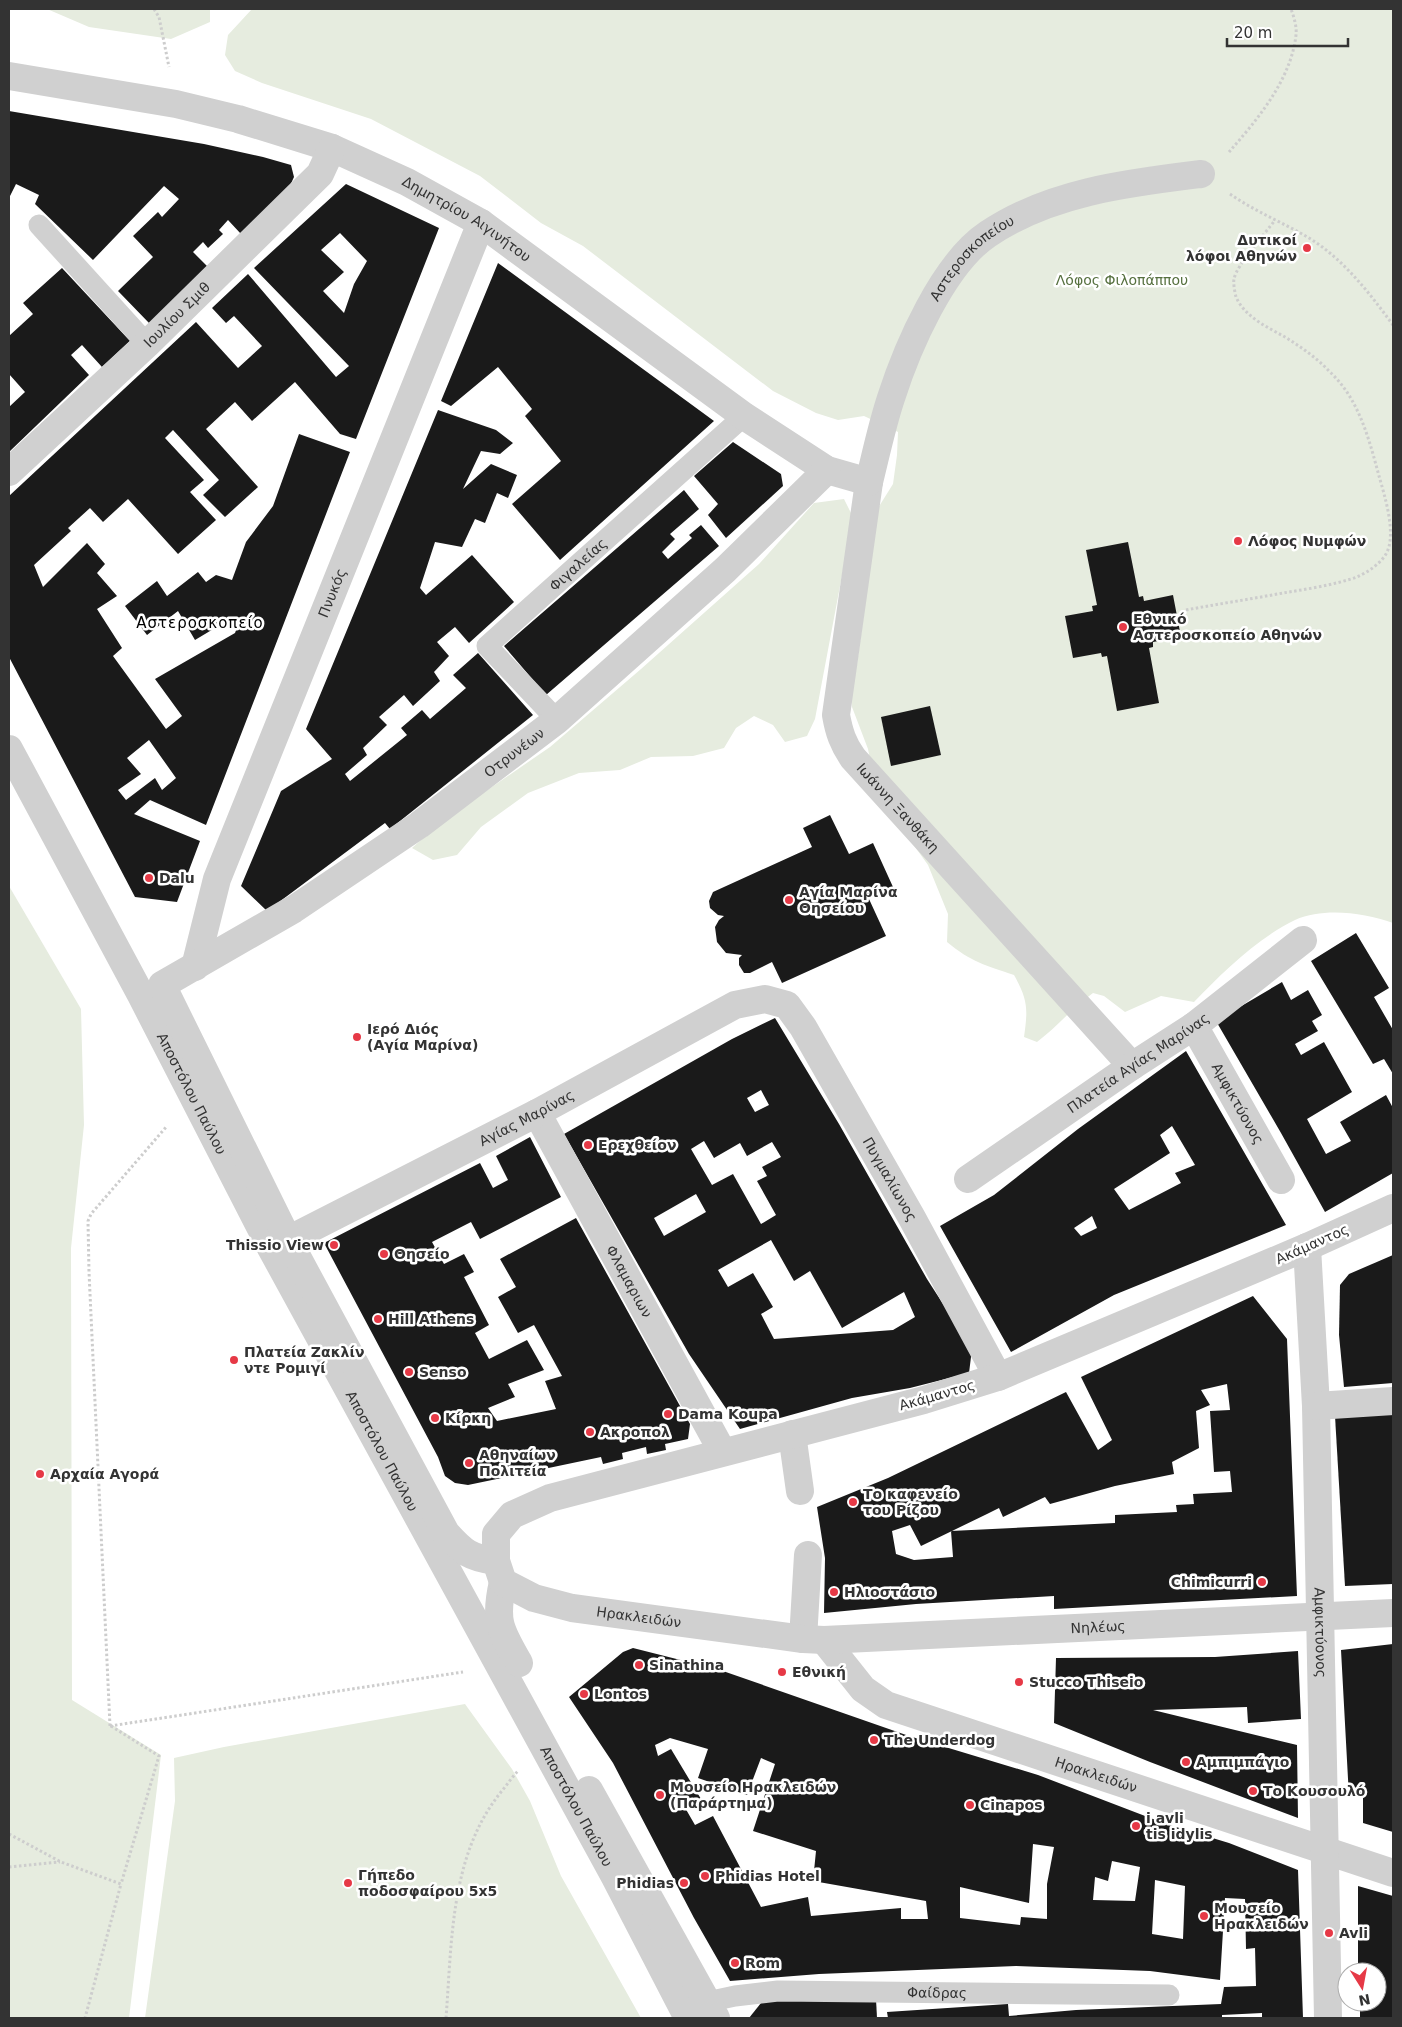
<svg xmlns="http://www.w3.org/2000/svg" width="1402" height="2027" font-family="'DejaVu Sans',sans-serif">
	<style>
		.green { fill: #e6ecdf }
		.building { fill: #1a1a1a; fill-rule: evenodd }
		.lines { fill: none; stroke-linecap: round; stroke-linejoin: round }
		.path { stroke: #cdcdcd; stroke-width: 3; stroke-dasharray: 2.5 2.5; stroke-linecap: butt }
		.service { stroke: #d0d0d0; stroke-width: 21 }
		.pedestrian { stroke: #d0d0d0; stroke-width: 28 }
		.minor { stroke: #d0d0d0; stroke-width: 28 }
		.tertiary { stroke: #d0d0d0; stroke-width: 28 }
		.poi-dot { fill: #e63946; stroke: #fff; stroke-width: 2 }
		.labels { text-anchor: middle; stroke-width: 5; stroke-linejoin: round; paint-order: stroke }
		.street-label { font-size: 14px; fill: #333; stroke: #fff }
		.poi-label { font-size: 14px; font-weight: bold; fill: #333; stroke: #fff; text-anchor: start }
		.park-label { font-size: 14px; fill: #56703f; stroke: #fff }
		.neighbourhood-label { font-size: 15px; letter-spacing: 1px; fill: #000; stroke: #fff }
	</style>
	<rect width="100%" height="100%" fill="#fff"/>
	<!-- green -->
	<g class="green">
		<polygon points="47,9 210,9 210,22 171,39 89,27"/>
		<path d="M252 9H1393V923C1364 913 1325 907 1295 920 1256 939 1223 972 1194 1002L1161 996 1125 1012 1104 996 1093 993C1072 1008 1057 1027 1037 1042L1024 1037C1028 1009 1028 1000 1014 975 985 965 971 962 947 942L948 914 928 865 877 794 868 749 852 707 850 690 857 664 878 508 893 484 897 455 898 432 864 416 838 420 816 413 773 391 583 246 541 223 480 176 371 119 262 83 235 71 225 55 228 35Z"/>
		<polygon points="844,499 853,517 815,719 807,736 785,742 773,725 754,716 736,728 724,748 693,756 651,757 620,770 579,773 528,793 481,827 457,855 433,860 412,848 441,822 550,747 641,669 759,564 814,503"/>
		<polygon points="9,886 81,1009 84,1125 71,1248 72,1700 161,1755 129,2018 9,2018"/>
		<polygon points="465,1704 512,1769 530,1801 561,1876 641,2018 145,2018 175,1801 174,1758 224,1747"/>
	</g>
	<!-- building -->
	<g class="building">
		<polygon points="9,111 204,144 263,157 291,165 294,177 288,190 241,234 228,220 219,230 223,234 208,248 203,242 193,252 209,268 150,324 118,291 153,257 133,236 158,212 162,217 179,199 164,186 93,260 35,204 39,195 16,184 9,198"/>
		<path d="M346 184 439 228 356 439 340 434 295 382 252 421 235 402 206 429 258 487 225 517 203 495 219 480 173 430 165 438 204 480 190 492 216 520 178 554 128 499 103 522 90 508 68 528 71 531 34 565 43 587 87 543 105 564 97 573 117 596 97 609 122 648 113 656 166 729 182 716 155 679 235 633 238 625 225 622 195 640 178 611 147 635 125 606 157 581 167 596 198 572 206 582 216 575 232 580 246 542 273 506 299 434 350 452 206 825 150 800 134 814 200 841 177 902 135 897 9 657V496L196 322 238 368 262 346 234 316 226 323 212 308 248 274 336 377 349 366 254 268ZM340 233 367 261 354 284 344 313 323 291 344 272 321 250ZM149 740 176 778 162 790 155 778 126 800 118 790 141 774 127 758Z"/>
		<polygon points="498,263 714,421 560,560 512,504 561,461 525,416 532,409 498,367 451,406 441,401"/>
		<polygon points="62,268 130,341 102,367 82,345 71,355 89,375 9,452 9,407 25,392 9,374 9,336 33,314 23,303"/>
		<polygon points="438,410 496,430 513,443 500,454 481,451 463,489 491,464 517,475 508,498 497,493 485,523 475,519 462,547 435,542 420,588 426,595 472,555 514,602 469,643 455,627 437,642 449,656 434,672 440,681 413,706 404,695 379,717 387,725 363,748 367,755 345,774 350,781 407,735 401,728 422,710 430,719 466,688 453,675 478,653 533,715 390,829 385,823 267,911 241,886 281,791 332,759 306,729"/>
		<polygon points="733,442 781,474 783,486 726,538 708,515 718,504 694,476"/>
		<polygon points="684,490 699,509 670,534 675,539 662,552 668,559 692,538 689,535 701,525 719,546 546,695 504,646"/>
		<polygon points="1128,542 1139,597 1143,596 1144,601 1173,595 1181,637 1153,642 1153,647 1149,648 1159,703 1117,711 1107,656 1102,657 1101,653 1073,658 1065,616 1093,611 1092,606 1097,605 1086,550"/>
		<polygon points="930,706 941,755 891,766 881,717"/>
		<polygon points="830,815 849,854 873,843 893,887 869,899 886,936 782,983 772,962 750,973 744,973 739,965 739,958 742,955 726,953 717,942 715,927 719,920 724,916 718,915 710,908 709,901 713,892 812,847 803,828"/>
		<polygon points="1356,933 1389,988 1374,997 1393,1030 1393,1074 1384,1059 1373,1064 1311,961"/>
		<polygon points="1282,982 1291,1000 1308,990 1322,1015 1312,1021 1318,1031 1295,1044 1301,1055 1324,1042 1352,1092 1307,1119 1326,1154 1351,1141 1340,1122 1386,1095 1393,1108 1393,1173 1325,1212 1281,1133 1216,1021"/>
		<path d="M775 1018 839 1124 927 1279 972 1349 969 1373 910 1388 852 1398 740 1429 689 1354 564 1134 732 1039ZM761 1090 769 1105 755 1112 747 1098ZM704 1141 714 1158 740 1143 747 1156 772 1142 781 1157 762 1167 767 1176 757 1181 776 1215 761 1224 733 1174 712 1185 691 1149ZM696 1194 706 1212 664 1236 654 1218ZM771 1240 794 1281 810 1271 842 1328 904 1292 915 1317 893 1330 774 1339 761 1314 773 1307 753 1273 728 1287 718 1270Z"/>
		<path d="M1186 1051 1286 1225 1114 1295 1011 1352 940 1226 994 1195 1078 1129ZM1172 1126 1195 1165 1175 1173 1181 1183 1129 1210 1114 1189 1170 1153 1160 1135ZM1092 1216 1097 1228 1081 1236 1074 1228Z"/>
		<polygon points="530,1137 561,1197 480,1239 471,1222 432,1242 444,1264 464,1254 474,1272 464,1277 489,1325 475,1333 489,1359 527,1340 544,1370 508,1384 515,1397 488,1408 497,1421 556,1409 545,1381 562,1376 534,1325 518,1333 498,1297 516,1287 500,1259 576,1218 690,1424 688,1439 665,1444 666,1450 647,1454 646,1447 622,1453 623,1459 603,1464 601,1457 468,1485 455,1483 445,1476 438,1457 324,1243 480,1163 493,1188 508,1180 496,1156"/>
		<polygon points="1393,1255 1393,1383 1344,1387 1339,1335 1340,1285 1349,1274"/>
		<path d="M1253 1296 1287 1339 1297 1596 1054 1609V1596L916 1604 824 1613 825 1558 817 1507 888 1478 1066 1392 1098 1450 1112 1440 1081 1377ZM1227 1384 1230 1410 1210 1411 1214 1472 1230 1471 1232 1492 1193 1494 1194 1504 1176 1505 1177 1512 1115 1515V1523L951 1531 953 1557 914 1560 896 1554 892 1531 910 1525 921 1546 987 1514 999 1508 1003 1517 1045 1497 1050 1504 1115 1486 1174 1474 1172 1462 1199 1448 1196 1411 1210 1405 1201 1390Z"/>
		<polygon points="1393,1413 1393,1584 1345,1586 1335,1416"/>
		<polygon points="1393,1644 1393,1832 1363,1823 1363,1796 1349,1797 1341,1650"/>
		<path d="M633 1648 720 1670 909 1736 1038 1775 1166 1824 1229 1843 1298 1870 1303 2018H1262V2013L1222 2015V2018H888L887 2012 1008 2004 1009 2016 1076 2010 1221 2004 1224 1987 1256 1986 1255 1948 1246 1949 1245 1899 1225 1898 1220 1980 1150 1971 1016 1966 819 1974 730 1981 694 1918 613 1763 569 1697 623 1652ZM670 1738 708 1749 698 1778 747 1795 761 1758 775 1764 753 1831 816 1851 813 1881 926 1901 928 1919H901V1908L811 1916 808 1897 761 1907 713 1816 695 1825 684 1806 701 1799 671 1749 658 1756 655 1745ZM1033 1844 1054 1847 1047 1884V1919L1021 1917 1020 1925 960 1918V1887L1029 1903ZM1112 1861 1140 1867 1135 1901 1093 1900 1095 1877 1108 1881ZM1155 1880 1185 1886 1183 1939 1152 1934Z"/>
		<polygon points="1298,1651 1301,1719 1248,1723 1247,1707 1153,1710 1297,1745 1298,1818 1150,1762 1054,1723 1056,1658 1215,1657"/>
		<polygon points="1358,1886 1393,1896 1393,2018 1360,2018 1360,2002 1377,2002 1377,1972 1358,1972"/>
		<polygon points="765,1998 876,1999 877,2018 749,2018"/>
	</g>
	<g class="lines">
		<!-- path -->
		<g class="path">
			<polyline points="154,9 159,17 169,67"/>
			<path d="M1229 152C1257 120 1291 80 1296 35 1297 27 1294 17 1291 9"/>
			<path d="M1230 194C1253 210 1279 221 1304 235 1341 256 1368 291 1393 325"/>
			<path d="M1186 610C1218 604 1251 599 1283 593 1307 589 1334 585 1357 577 1368 572 1380 564 1386 554 1397 535 1385 497 1379 476 1369 439 1359 399 1330 372 1317 358 1301 347 1285 337 1267 327 1245 317 1236 297 1235 293 1233 283 1234 279 1237 264 1265 234 1275 220"/>
			<polyline points="110,1726 89,1272 88,1221 91,1214 167,1126"/>
			<polyline points="110,1726 463,1672"/>
			<polyline points="111,1726 159,1756 121,1884"/>
			<polyline points="9,1834 61,1862 121,1884 85,2018"/>
			<polyline points="9,1867 60,1862"/>
			<path d="M446 2018C452 1941 450 1855 501 1792 507 1785 512 1777 518 1771"/>
		</g>
		<!-- service -->
		<g class="service">
			<polyline points="39,225 147,344"/>
			<path id="s1" d="M557 720 487 646 744 416"/>
			<path id="s2" d="M707 2002 735 1996 778 1991 1169 1995"/>
		</g>
		<!-- pedestrian -->
		<g class="pedestrian">
			<path id="s3" d="M869 482 836 715C839 732 843 744 853 758L1132 1066"/>
			<path id="s4" d="M9 749 141 995 271 1248 615 1877 688 2018"/>
			<path id="s5" d="M1194 1026 1281 1180"/>
			<path id="s6" d="M968 1179 1132 1066 1194 1026 1303 940"/>
			<polyline points="792,1434 800,1491"/>
			<path d="M503 1582C494 1621 500 1630 519 1663"/>
			<polyline points="803,1639 808,1555"/>
			<path id="s7" d="M824 1640 863 1689 886 1705 1393 1873"/>
			<polyline points="589,1790 716,2018"/>
		</g>
		<!-- minor -->
		<g class="minor">
			<path id="s8" d="M9 76 176 104 238 119 332 148 407 182 481 223 744 416 827 470 869 482C876 454 882 425 891 398 907 348 943 264 988 234 1050 192 1128 183 1201 174"/>
			<path id="s9" d="M9 472 147 344 320 174 332 148"/>
			<path id="s10" d="M195 967 217 879 481 223"/>
			<path id="s11" d="M537 1113 722 1451"/>
			<path id="s12" d="M288 1240 537 1113 735 1005 765 999 787 1005 803 1027 912 1218 998 1377"/>
			<path id="s13" d="M1307 1247 1316 1406 1328 2018"/>
			<polyline points="1316,1406 1393,1401"/>
			<path id="s14" d="M496 1561C470 1558 463 1552 446 1533L288 1240 162 985 294 909 419 825 557 720 725 570 827 470"/>
		</g>
		<!-- tertiary -->
		<path class="tertiary" id="s15" d="M1393 1208 1307 1247 998 1377 924 1400 550 1498 512 1515 496 1534V1561L503 1582 534 1598 572 1608 803 1639 824 1640 1393 1613"/>
	</g>
	<!-- markers -->
	<g class="poi-dot">
		<circle cx="1307" cy="248" r="5"/>
		<circle cx="1238" cy="541" r="5"/>
		<circle cx="1123" cy="627" r="5"/>
		<circle cx="149" cy="878" r="5"/>
		<circle cx="789" cy="900" r="5"/>
		<circle cx="357" cy="1037" r="5"/>
		<circle cx="588" cy="1145" r="5"/>
		<circle cx="334" cy="1245" r="5"/>
		<circle cx="384" cy="1254" r="5"/>
		<circle cx="378" cy="1319" r="5"/>
		<circle cx="234" cy="1360" r="5"/>
		<circle cx="409" cy="1372" r="5"/>
		<circle cx="668" cy="1414" r="5"/>
		<circle cx="435" cy="1418" r="5"/>
		<circle cx="590" cy="1432" r="5"/>
		<circle cx="469" cy="1463" r="5"/>
		<circle cx="40" cy="1474" r="5"/>
		<circle cx="853" cy="1502" r="5"/>
		<circle cx="1262" cy="1582" r="5"/>
		<circle cx="834" cy="1592" r="5"/>
		<circle cx="639" cy="1665" r="5"/>
		<circle cx="782" cy="1672" r="5"/>
		<circle cx="1019" cy="1682" r="5"/>
		<circle cx="584" cy="1694" r="5"/>
		<circle cx="874" cy="1740" r="5"/>
		<circle cx="1186" cy="1762" r="5"/>
		<circle cx="1253" cy="1791" r="5"/>
		<circle cx="660" cy="1795" r="5"/>
		<circle cx="970" cy="1805" r="5"/>
		<circle cx="1136" cy="1826" r="5"/>
		<circle cx="705" cy="1876" r="5"/>
		<circle cx="348" cy="1883" r="5"/>
		<circle cx="684" cy="1883" r="5"/>
		<circle cx="1204" cy="1916" r="5"/>
		<circle cx="1329" cy="1933" r="5"/>
		<circle cx="735" cy="1963" r="5"/>
	</g>
	<g class="labels">
		<!-- street labels -->
		<g class="street-label">
			<text dy="5" stroke="none"><textPath href="#s8" startOffset="484">Δημητρίου Αιγινήτου</textPath></text>
			<text dy="5" stroke="none"><textPath href="#s8" startOffset="1219">Αστεροσκοπείου</textPath></text>
			<text dy="5" stroke="none"><textPath href="#s9" startOffset="230">Ιουλίου Σμιθ</textPath></text>
			<text dy="5" stroke="none"><textPath href="#s1" startOffset="224">Φιγαλείας</textPath></text>
			<text dy="5" stroke="none"><textPath href="#s10" startOffset="399">Πνυκός</textPath></text>
			<text dy="5" stroke="none"><textPath href="#s14" startOffset="1099">Οτρυνέων</textPath></text>
			<text dy="5" stroke="none"><textPath href="#s3" startOffset="349">Ιωάννη Ξανθάκη</textPath></text>
			<text dy="5" stroke="none"><textPath href="#s6" startOffset="206">Πλατεία Αγίας Μαρίνας</textPath></text>
			<text dy="5" stroke="none"><textPath href="#s4" startOffset="390">Αποστόλου Παύλου</textPath></text>
			<text dy="5" stroke="none"><textPath href="#s5" startOffset="89">Αμφικτύονος</textPath></text>
			<text dy="5" stroke="none"><textPath href="#s12" startOffset="268">Αγίας Μαρίνας</textPath></text>
			<text dy="5" stroke="none"><textPath href="#s12" startOffset="761">Πυγμαλίωνος</textPath></text>
			<text transform="translate(1312 1244) rotate(-24)" y="5">Ακάμαντος</text>
			<text dy="5" stroke="none"><textPath href="#s11" startOffset="192">Φλαμαριων</textPath></text>
			<text transform="translate(937 1395) rotate(-16)" y="5">Ακάμαντος</text>
			<text dy="5" stroke="none"><textPath href="#s4" startOffset="795">Αποστόλου Παύλου</textPath></text>
			<text dy="5" stroke="none"><textPath href="#s15" startOffset="1151">Ηρακλειδών</textPath></text>
			<text dy="5" stroke="none"><textPath href="#s15" startOffset="1612">Νηλέως</textPath></text>
			<text dy="5" stroke="none"><textPath href="#s13" startOffset="386">Αμφικτύονος</textPath></text>
			<text dy="5" stroke="none"><textPath href="#s7" startOffset="312">Ηρακλειδών</textPath></text>
			<text dy="5" stroke="none"><textPath href="#s4" startOffset="1200">Αποστόλου Παύλου</textPath></text>
			<text dy="5" stroke="none"><textPath href="#s2" startOffset="231">Φαίδρας</textPath></text>
		</g>
		<!-- poi labels -->
		<g class="poi-label">
			<text x="1297" y="245" text-anchor="end">Δυτικοί<tspan x="1297" dy="16">λόφοι Αθηνών</tspan></text>
			<text x="1248" y="546">Λόφος Νυμφών</text>
			<text x="1133" y="624">Εθνικό<tspan x="1133" dy="16">Αστεροσκοπείο Αθηνών</tspan></text>
			<text x="159" y="883">Dalu</text>
			<text x="799" y="897">Αγία Μαρίνα<tspan x="799" dy="16">Θησείου</tspan></text>
			<text x="367" y="1034">Ιερό Διός<tspan x="367" dy="16">(Αγία Μαρίνα)</tspan></text>
			<text x="598" y="1150">Ερεχθείον</text>
			<text x="324" y="1250" text-anchor="end">Thissio View</text>
			<text x="394" y="1259">Θησείο</text>
			<text x="388" y="1324">Hill Athens</text>
			<text x="244" y="1357">Πλατεία Ζακλίν<tspan x="244" dy="16">ντε Ρομιγί</tspan></text>
			<text x="419" y="1377">Senso</text>
			<text x="678" y="1419">Dama Koupa</text>
			<text x="445" y="1423">Κίρκη</text>
			<text x="600" y="1437">Ακροπολ</text>
			<text x="479" y="1460">Αθηναίων<tspan x="479" dy="16">Πολιτεία</tspan></text>
			<text x="50" y="1479">Αρχαία Αγορά</text>
			<text x="863" y="1499">Το καφενείο<tspan x="863" dy="16">του Ρίζου</tspan></text>
			<text x="1252" y="1587" text-anchor="end">Chimicurri</text>
			<text x="844" y="1597">Ηλιοστάσιο</text>
			<text x="649" y="1670">Sinathina</text>
			<text x="792" y="1677">Εθνική</text>
			<text x="1029" y="1687">Stucco Thiseio</text>
			<text x="594" y="1699">Lontos</text>
			<text x="884" y="1745">The Underdog</text>
			<text x="1196" y="1767">Αμπιμπάγιο</text>
			<text x="670" y="1792">Μουσείο Ηρακλειδών<tspan x="670" dy="16">(Παράρτημα)</tspan></text>
			<text x="1263" y="1796">Το Κουσουλό</text>
			<text x="980" y="1810">Cinapos</text>
			<text x="1146" y="1823">i avli<tspan x="1146" dy="16">tis idylis</tspan></text>
			<text x="358" y="1880">Γήπεδο<tspan x="358" dy="16">ποδοσφαίρου 5x5</tspan></text>
			<text x="715" y="1881">Phidias Hotel</text>
			<text x="674" y="1888" text-anchor="end">Phidias</text>
			<text x="1214" y="1913">Μουσείο<tspan x="1214" dy="16">Ηρακλειδών</tspan></text>
			<text x="1339" y="1938">Avli</text>
			<text x="745" y="1968">Rom</text>
		</g>
		<!-- park labels -->
		<g class="park-label">
			<text x="1122" y="285">Λόφος Φιλοπάππου</text>
		</g>
		<!-- neighbourhood labels -->
		<g class="neighbourhood-label">
			<text x="200" y="628">Αστεροσκοπείο</text>
		</g>
	</g>
	<!-- border -->
	<rect width="1402" height="2027" fill="none" stroke="#333333" stroke-width="20"/>
	<!-- north arrow -->
	<g transform="translate(1362 1987) rotate(169)"><circle r="24" fill="#ffffff" stroke="#adadad"/>
	<path d="M0-4L9 19L0 12L-9 19Z" fill="#e63946"/>
	<text y="-8" font-size="14" font-weight="bold" text-anchor="middle" fill="#333333">N</text>
	</g>
	<!-- scale -->
	<path d="M1227 38v8h121v-8" fill="none" stroke="#333333" stroke-width="2.5"/>
	<text x="1234" y="38" font-size="15" fill="#333333" stroke="#ffffff" stroke-width="4" paint-order="stroke">20 m</text>
</svg>
